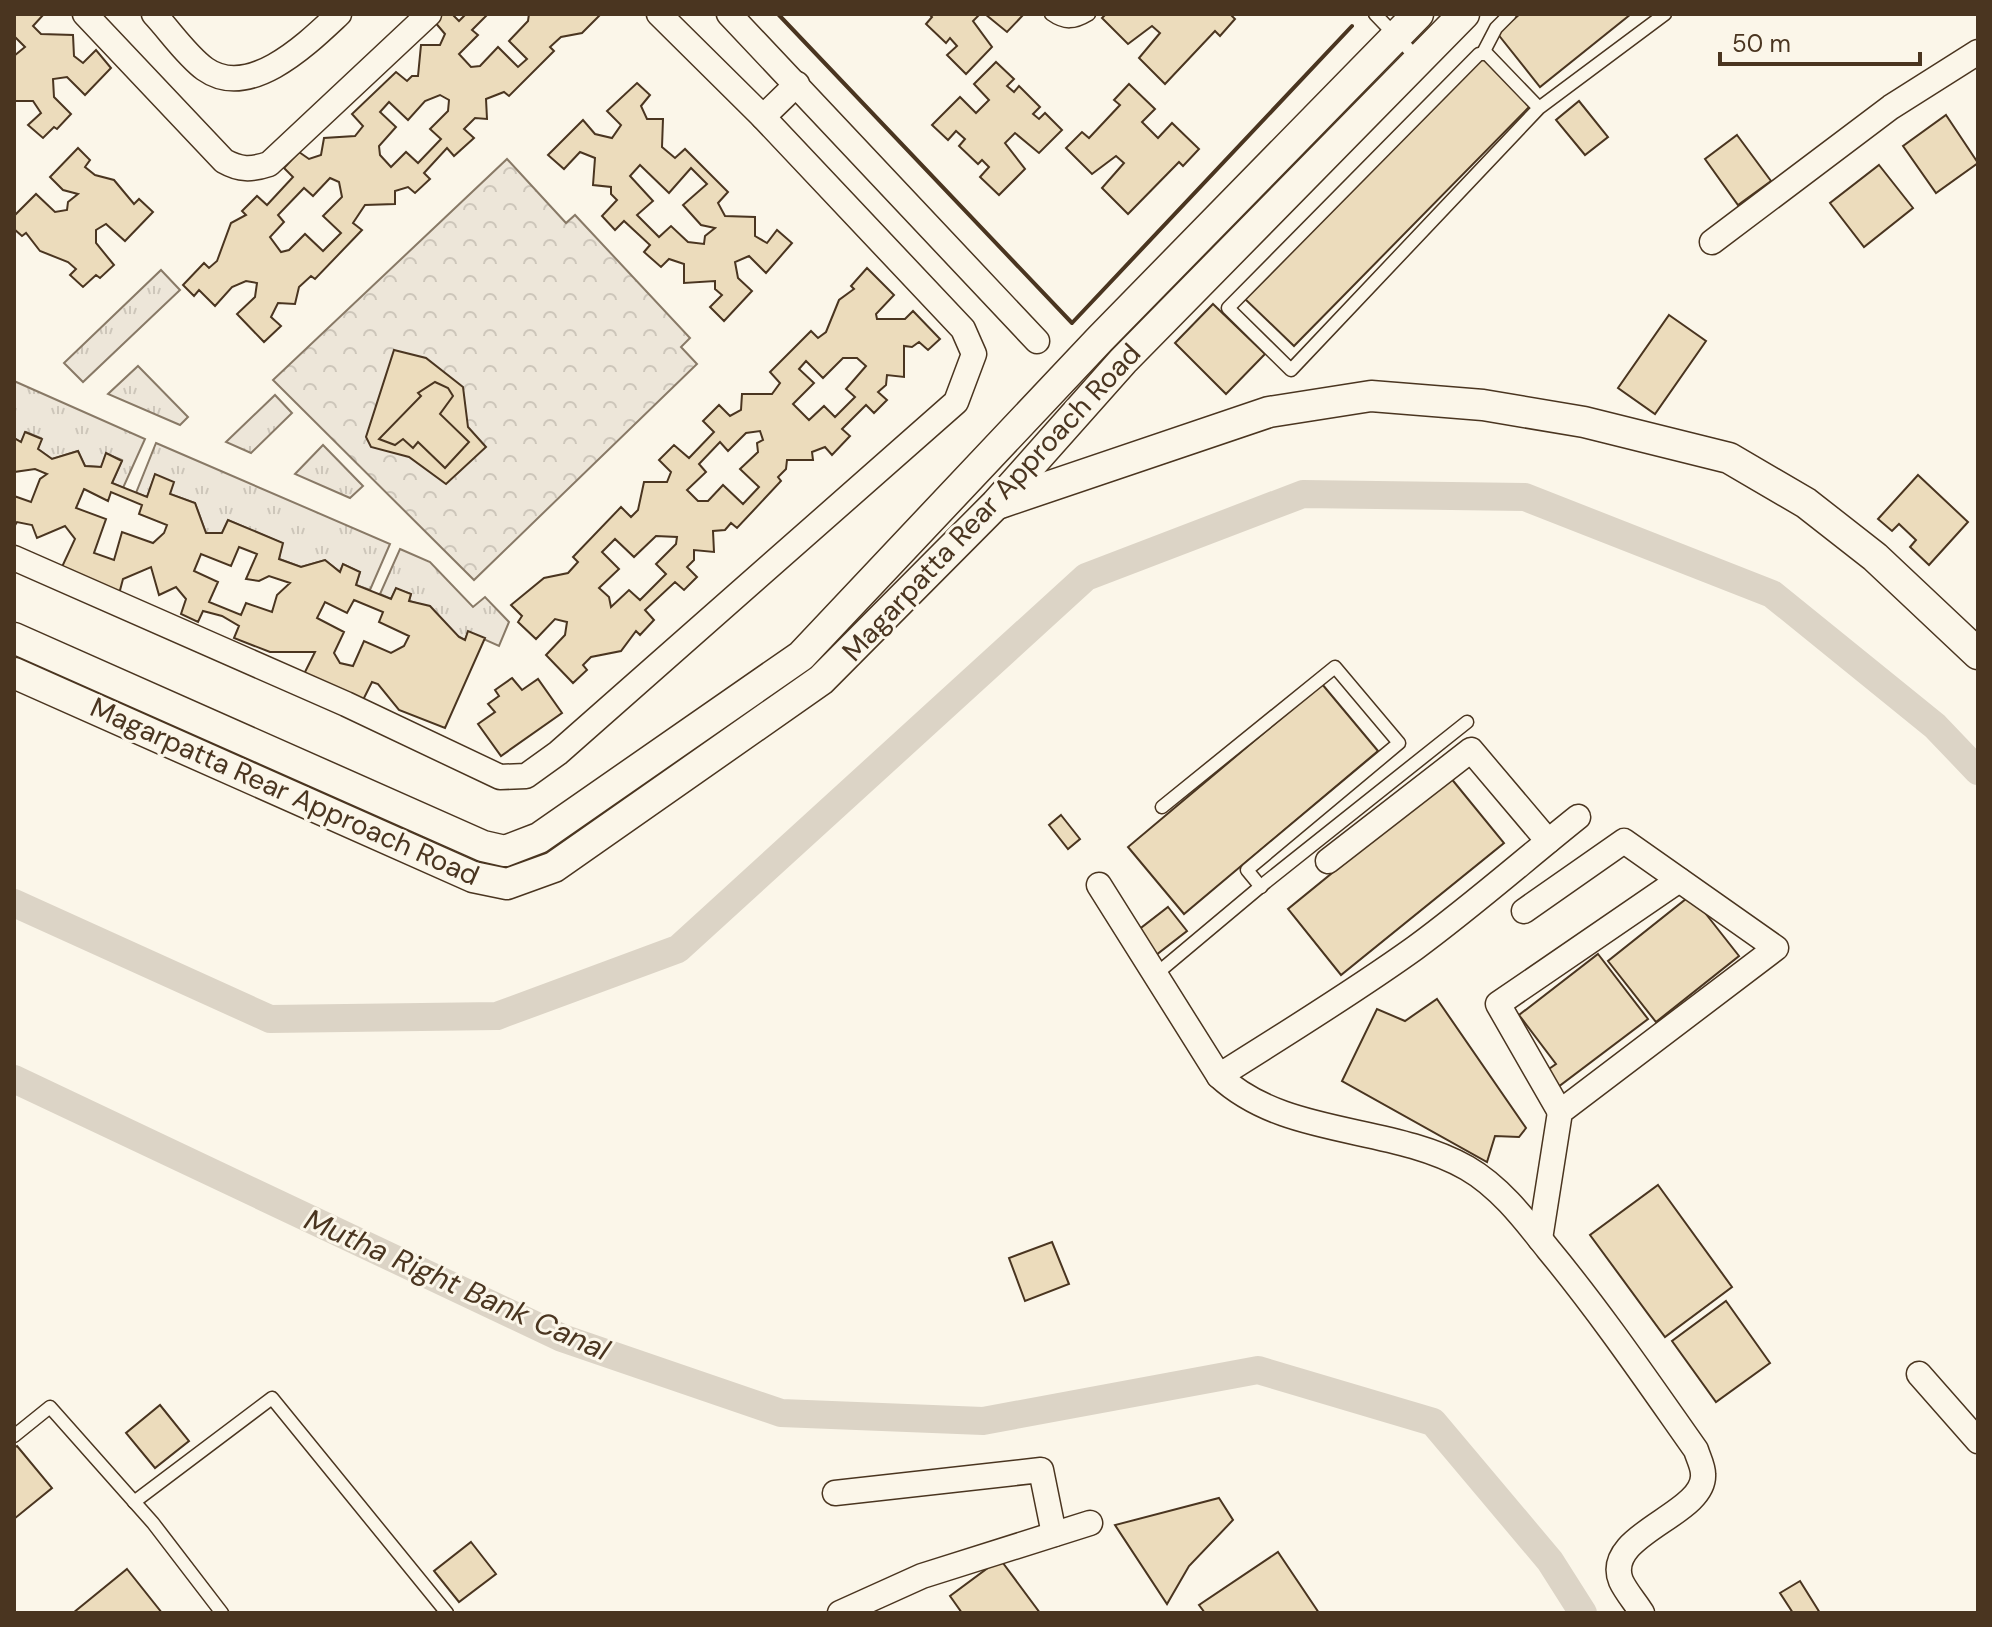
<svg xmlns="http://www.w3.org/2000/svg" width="1992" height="1627" font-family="'DM Sans',sans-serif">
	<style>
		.grass { fill: url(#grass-tufts); stroke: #887966; stroke-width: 2 }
		.park { fill: url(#park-crowns); stroke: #887966; stroke-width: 2 }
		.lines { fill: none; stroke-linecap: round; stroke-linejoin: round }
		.canal { stroke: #dcd4c6; stroke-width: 28 }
		.building { fill: #ecdcbc; stroke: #4a3520; stroke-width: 2; fill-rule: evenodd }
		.service-casing { stroke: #4a3520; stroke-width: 15 }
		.minor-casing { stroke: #4a3520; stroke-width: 27 }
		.tertiary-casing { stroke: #4a3520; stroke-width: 33 }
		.service { stroke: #fbf6e9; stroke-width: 12 }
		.minor { stroke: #fbf6e9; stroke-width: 24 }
		.tertiary { stroke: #fbf6e9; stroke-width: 30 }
		.wall { stroke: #4a3520; stroke-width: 4 }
		.labels { text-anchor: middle; stroke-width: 6; stroke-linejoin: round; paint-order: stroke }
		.street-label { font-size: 28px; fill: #4a3520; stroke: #fbf6e9 }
		.water-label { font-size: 30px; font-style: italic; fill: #4a3520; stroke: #fbf6e9 }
	</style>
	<defs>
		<pattern id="grass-tufts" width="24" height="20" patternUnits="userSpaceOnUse" patternTransform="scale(2)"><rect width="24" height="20" fill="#ede6d9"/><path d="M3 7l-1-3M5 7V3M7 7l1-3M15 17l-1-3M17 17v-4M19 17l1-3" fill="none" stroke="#cdc6ba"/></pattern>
		<pattern id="park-crowns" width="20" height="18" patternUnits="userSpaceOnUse" patternTransform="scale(2)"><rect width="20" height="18" fill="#ede6d9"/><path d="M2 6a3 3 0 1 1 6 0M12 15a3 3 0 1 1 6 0" fill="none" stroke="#cdc6ba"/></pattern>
	</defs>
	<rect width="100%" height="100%" fill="#fbf6e9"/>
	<!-- grass -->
	<g class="grass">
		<polygon points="161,270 180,290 83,382 64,363"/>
		<polygon points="138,366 188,417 180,425 108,394"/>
		<polygon points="14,381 145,439 123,488 112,483 122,460 107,454 101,467 85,466 78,451 52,459 38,449 41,438 26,432 21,442 14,438"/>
		<polygon points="275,395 292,413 251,453 226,442"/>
		<polygon points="156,443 390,544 370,590 356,585 360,572 343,564 340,572 325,560 301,567 279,559 282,543 228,520 222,533 206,533 195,503 170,494 155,475 147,497 136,493"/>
		<polygon points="323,445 363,486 350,498 295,474"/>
		<path d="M400 549 430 562 473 607 485 597 509 622 499 646 468 632 465 640C438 628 447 610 409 601L411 594 396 589 391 599 380 594Z"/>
	</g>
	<!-- park -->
	<polygon class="park" points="507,159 566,223 575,215 690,338 681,347 697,364 474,580 273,380"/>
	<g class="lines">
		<!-- canal -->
		<g class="canal">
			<polyline points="14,903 270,1019 497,1016 678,949 1086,577 1303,494 1525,497 1772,594 1935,726 1978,771"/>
			<polyline points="14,1079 562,1338 781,1413 983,1421 1258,1370 1433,1422 1550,1561 1583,1613"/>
		</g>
	</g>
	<!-- building -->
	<g class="building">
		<polygon points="14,14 44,14 33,26 41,34 73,35 74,56 83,63 96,50 111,68 85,95 67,77 53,79 54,97 71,114 57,129 54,127 43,138 28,125 41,113 33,101 14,101 14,56 25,47 14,36"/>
		<path d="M442 14H452L459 21 466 14H488L472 30 478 35 459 54 471 67 480 66 498 47 518 67 527 59 509 41 528 21 529 14H601L582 33 561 37 550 47 554 51 509 96 504 92 486 99 487 119 475 118 464 129 474 138 454 156 447 148 424 173 430 179 415 193 408 187 395 191V204L365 205 353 223 362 230 315 279 311 276 299 287 295 304 278 303 271 317 281 326 264 342 237 314 255 297 257 283 246 281 232 287 215 306 199 290 194 296 183 285 204 263 209 268 217 261 231 223 246 215 242 211 257 196 267 205 293 177 284 168 299 152 309 159 321 155 324 138 355 136 363 126 352 114 396 72 407 81 412 76H418L421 45H440L445 34 434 21ZM440 95 449 100 448 111 430 129 441 139 418 163 406 152 391 167 380 155 379 146 396 127 380 112 389 102 408 120 425 101ZM330 178 339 182 342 197 323 216 341 233 323 251 305 234 289 250 281 252 270 237 284 222 278 215 304 188 313 196Z"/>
		<polygon points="929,14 980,14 973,21 992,47 966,74 947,55 957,46 950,38 946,43 926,24 932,17"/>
		<polygon points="985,14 1024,14 1007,32"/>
		<polygon points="1106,14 1230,14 1235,19 1220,36 1215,31 1165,84 1139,58 1160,33 1152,26 1128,44 1102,18"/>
		<polygon points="1520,14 1631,14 1540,87 1497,33"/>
		<polygon points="1481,57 1531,105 1294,346 1244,298"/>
		<polygon points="996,62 1014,79 1007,86 1014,92 1019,86 1040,107 1033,114 1039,119 1045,113 1062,130 1039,153 1015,133 1005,143 1025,169 999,195 980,177 989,167 982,160 978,164 959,146 965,139 956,131 948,140 932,125 960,97 976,113 989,100 974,84"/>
		<path d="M637 83 650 95 641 106 647 119H663L662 147 675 158 685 149 728 192 718 203 725 216 755 217V236L767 243 777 230 792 243 766 273 749 256 735 262 738 278 752 291 724 321 710 307 722 295 715 289V281L684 283V264L669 259 661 267 644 252 650 245 624 221 615 230 602 216 617 200 611 194V187L593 185 595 158 580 152 564 169 548 155 583 120 595 134 612 138 621 125 607 111ZM640 165 669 193 691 168 707 184 683 205 701 225 715 228 705 236 704 244 688 242 671 226 659 237 637 215 653 201 630 176Z"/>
		<polygon points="1129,84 1155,109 1142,122 1158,138 1172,123 1199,149 1183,166 1179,162 1128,214 1102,188 1124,163 1116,156 1092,174 1066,148 1082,132 1089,138 1120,105 1114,100"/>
		<polygon points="1579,101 1608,137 1585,155 1556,120"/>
		<polygon points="1946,115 1978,163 1936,193 1903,146"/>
		<polygon points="1737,135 1771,181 1738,205 1705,159"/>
		<polygon points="78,148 90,160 85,167 95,175 114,180 134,204 139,199 153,212 125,241 106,224 96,230 96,243 114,265 100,278 96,275 83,287 70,275 76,269 68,262 40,251 26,233 22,236 14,229 14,216 36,194 55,212 67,210 68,202 78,194 63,190 50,177"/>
		<polygon points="1879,165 1913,208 1864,247 1830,203"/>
		<path d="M867 268 894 295 876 314 877 319H905L913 311 940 339 928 350 919 342 912 347 904 346V377L887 375 886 385 878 392 887 400 874 413 866 405 842 429 850 436 832 455 825 447 812 452 813 460H787L786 469 778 477 781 481 737 528 731 523 725 530 713 531 714 552 694 550V560L687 567 697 577 684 590 675 582 645 610 654 620 640 635 636 631 621 651 591 657 583 665 587 670 573 683 546 655 565 635 567 622 555 619 536 639 518 622 522 616 511 605 544 578 568 573 578 562 573 557 621 507 631 517 638 510 644 482H667L671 472 659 460 674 445 689 458 714 432 703 421 719 405 730 416 741 410 742 394H772L780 383 770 372 811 331 818 338 826 332 839 300 854 289 851 286ZM843 358H857L866 366 846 389 855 397 835 417 824 406 809 420 793 404 814 383 799 369 806 361 823 378ZM760 431 763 440 757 443 758 452 740 469 759 487 743 504 723 485 708 501H698L687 490 706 472 699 464 720 442 728 451 746 433ZM656 536 677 537 676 544 656 564 666 574 640 600 629 590 611 607 609 597 599 588 619 569 602 552 615 539 634 557Z"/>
		<polygon points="1213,304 1265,354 1226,394 1175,343"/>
		<polygon points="1669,315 1706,341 1655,414 1618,388"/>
		<polygon points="394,350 426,358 463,387 468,427 486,447 446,484 409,457 371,447 366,437"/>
		<polygon points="435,382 448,388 453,396 440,414 469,442 445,468 418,442 413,448 403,439 395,445 379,439 421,396 418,393"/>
		<path d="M25 432 42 439 38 449 52 459 78 451 85 466 101 467 106 453 122 461 112 483 147 497 155 474 174 482 170 494 195 503 206 533H222L228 520 283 543 279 559 301 567 325 560 340 572 343 564 360 572 356 585 391 599 396 588 411 594 409 601 430 606 459 637 465 640 468 631 485 638 445 728 399 710 378 684 372 682 363 700 304 674 315 652H270L234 638 239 626 222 616 203 611 198 622 181 614 186 599 176 587 159 595 151 567 123 579 119 594 61 569 75 539 65 526 37 538 32 525 17 522 14 527V496L31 502 40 479 47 474 35 469 14 472V438L21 442ZM84 489 108 501 111 492 142 505 139 514 167 525 164 533 153 543 122 532 114 560 94 553 106 519 76 508ZM239 547 257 554 246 579 259 581 269 576 290 583 277 595 272 612 246 603 241 615 209 602 218 582 194 571 201 554 231 566ZM354 600 383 612 379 622 409 636 404 646 391 653 364 641 353 666 340 663 334 653 344 632 317 618 325 602 347 613Z"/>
		<polygon points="1918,475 1968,522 1929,565 1910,547 1916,540 1899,524 1892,531 1878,519"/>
		<polygon points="512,678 522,690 538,679 562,713 501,756 478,724 495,712 488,704 499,696 495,690"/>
		<polygon points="1322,684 1378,751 1184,914 1128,847"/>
		<polygon points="1450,777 1504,843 1341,975 1288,909"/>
		<polygon points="1061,815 1080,839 1068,849 1049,825"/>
		<polygon points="1691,895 1739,956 1656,1022 1608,961"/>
		<polygon points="1168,907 1187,931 1156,955 1137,931"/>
		<polygon points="1598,954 1648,1019 1558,1087 1546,1071 1556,1064 1519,1015"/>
		<polygon points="1437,999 1526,1128 1519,1137 1495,1136 1487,1162 1342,1081 1377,1009 1405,1021"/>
		<polygon points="1658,1185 1732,1287 1665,1337 1590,1235"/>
		<polygon points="1052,1242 1069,1284 1025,1301 1009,1258"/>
		<polygon points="1726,1301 1770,1363 1716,1402 1672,1341"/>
		<polygon points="160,1405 189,1441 155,1468 126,1433"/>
		<polygon points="17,1446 52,1488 14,1519 14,1448"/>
		<polygon points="1219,1498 1233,1520 1189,1566 1167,1604 1115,1525"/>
		<polygon points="471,1542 496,1574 459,1602 434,1571"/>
		<polygon points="1278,1552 1319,1613 1205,1613 1199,1605"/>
		<polygon points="1000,1559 1040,1613 962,1613 950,1596"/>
		<polygon points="127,1569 162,1613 73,1613"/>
		<polygon points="1800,1581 1820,1613 1793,1613 1780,1593"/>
	</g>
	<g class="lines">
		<!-- service casing -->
		<g class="service-casing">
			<g id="service">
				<path d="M1051 14C1065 24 1074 23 1089 14"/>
				<polyline points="1375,14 1419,60"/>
				<polyline points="1483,53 1496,28 1510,14"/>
				<polyline points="1539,108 1487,54 1479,54 1228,308 1291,370 1539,108 1665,14"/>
				<polyline points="1162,807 1335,667 1399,743 1247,870 1261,887"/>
				<polyline points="1155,975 1266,882 1467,722"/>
				<polyline points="14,1436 50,1407 153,1523 222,1613"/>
				<polyline points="134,1502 272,1398 447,1613"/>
			</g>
		</g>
		<!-- minor casing -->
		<g class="minor-casing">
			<g id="minor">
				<path d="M85 14 224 161C240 170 251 170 269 164L429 14"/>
				<path d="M154 14C170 31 186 55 205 69 250 101 309 42 339 14"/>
				<polyline points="729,14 1037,341"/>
				<polyline points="763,117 797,84"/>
				<polyline points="1712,242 1891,107 1978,52"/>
				<polyline points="14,558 346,704 500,777 526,776 558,753 956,402 974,354 963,329 763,117 659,14"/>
				<polyline points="1328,861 1471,750 1548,841"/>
				<path d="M1099 885 1219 1076C1286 1138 1389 1124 1467 1168 1500 1187 1525 1220 1548 1249 1601 1313 1648 1382 1696 1450 1698 1457 1703 1466 1703 1474 1706 1515 1602 1534 1621 1581 1626 1592 1636 1603 1642 1613"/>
				<polyline points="1524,911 1624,841 1776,948 1560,1112 1540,1239"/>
				<path d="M1219 1076C1285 1034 1351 994 1415 948 1471 907 1523 861 1578 817"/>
				<polyline points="1560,1112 1498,1004 1679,880"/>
				<polyline points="1919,1374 1978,1441"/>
				<polyline points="835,1493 1041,1470 1054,1534"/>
				<polyline points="840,1613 922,1576 1090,1523"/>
			</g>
		</g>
		<!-- tertiary casing -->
		<g class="tertiary-casing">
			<g id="tertiary">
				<polyline points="1000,503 1269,412 1371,396 1483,405 1584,422 1729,458 1806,503 1875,557 1978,654"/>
				<polyline points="14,638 483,846 505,851 539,838 801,656 1100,339 1418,14"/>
				<polyline points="14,673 473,877 507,884 554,867 821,680 996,504 1123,361 1464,14"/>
			</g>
		</g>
		<!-- service -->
		<use href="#service" class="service"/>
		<!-- minor -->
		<use href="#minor" class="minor"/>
		<!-- tertiary -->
		<use href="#tertiary" class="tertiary"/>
		<!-- wall -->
		<polyline class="wall" points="778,14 1072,323 1352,26"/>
	</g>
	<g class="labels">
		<!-- street labels -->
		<g class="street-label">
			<text transform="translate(991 502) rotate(-47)" y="10">Magarpatta Rear Approach Road</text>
			<text transform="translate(285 791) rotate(24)" y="10">Magarpatta Rear Approach Road</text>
		</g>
		<!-- water labels -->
		<g class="water-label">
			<text transform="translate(457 1285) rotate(24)" y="10">Mutha Right Bank Canal</text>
		</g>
	</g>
	<!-- border -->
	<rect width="1992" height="1627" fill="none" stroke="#4a3520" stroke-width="32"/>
	<!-- scale -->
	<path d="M1720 52v12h200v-12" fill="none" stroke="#4a3520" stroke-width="4"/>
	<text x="1732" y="52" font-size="24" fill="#4a3520" stroke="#fbf6e9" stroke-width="6" paint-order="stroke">50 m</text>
</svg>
